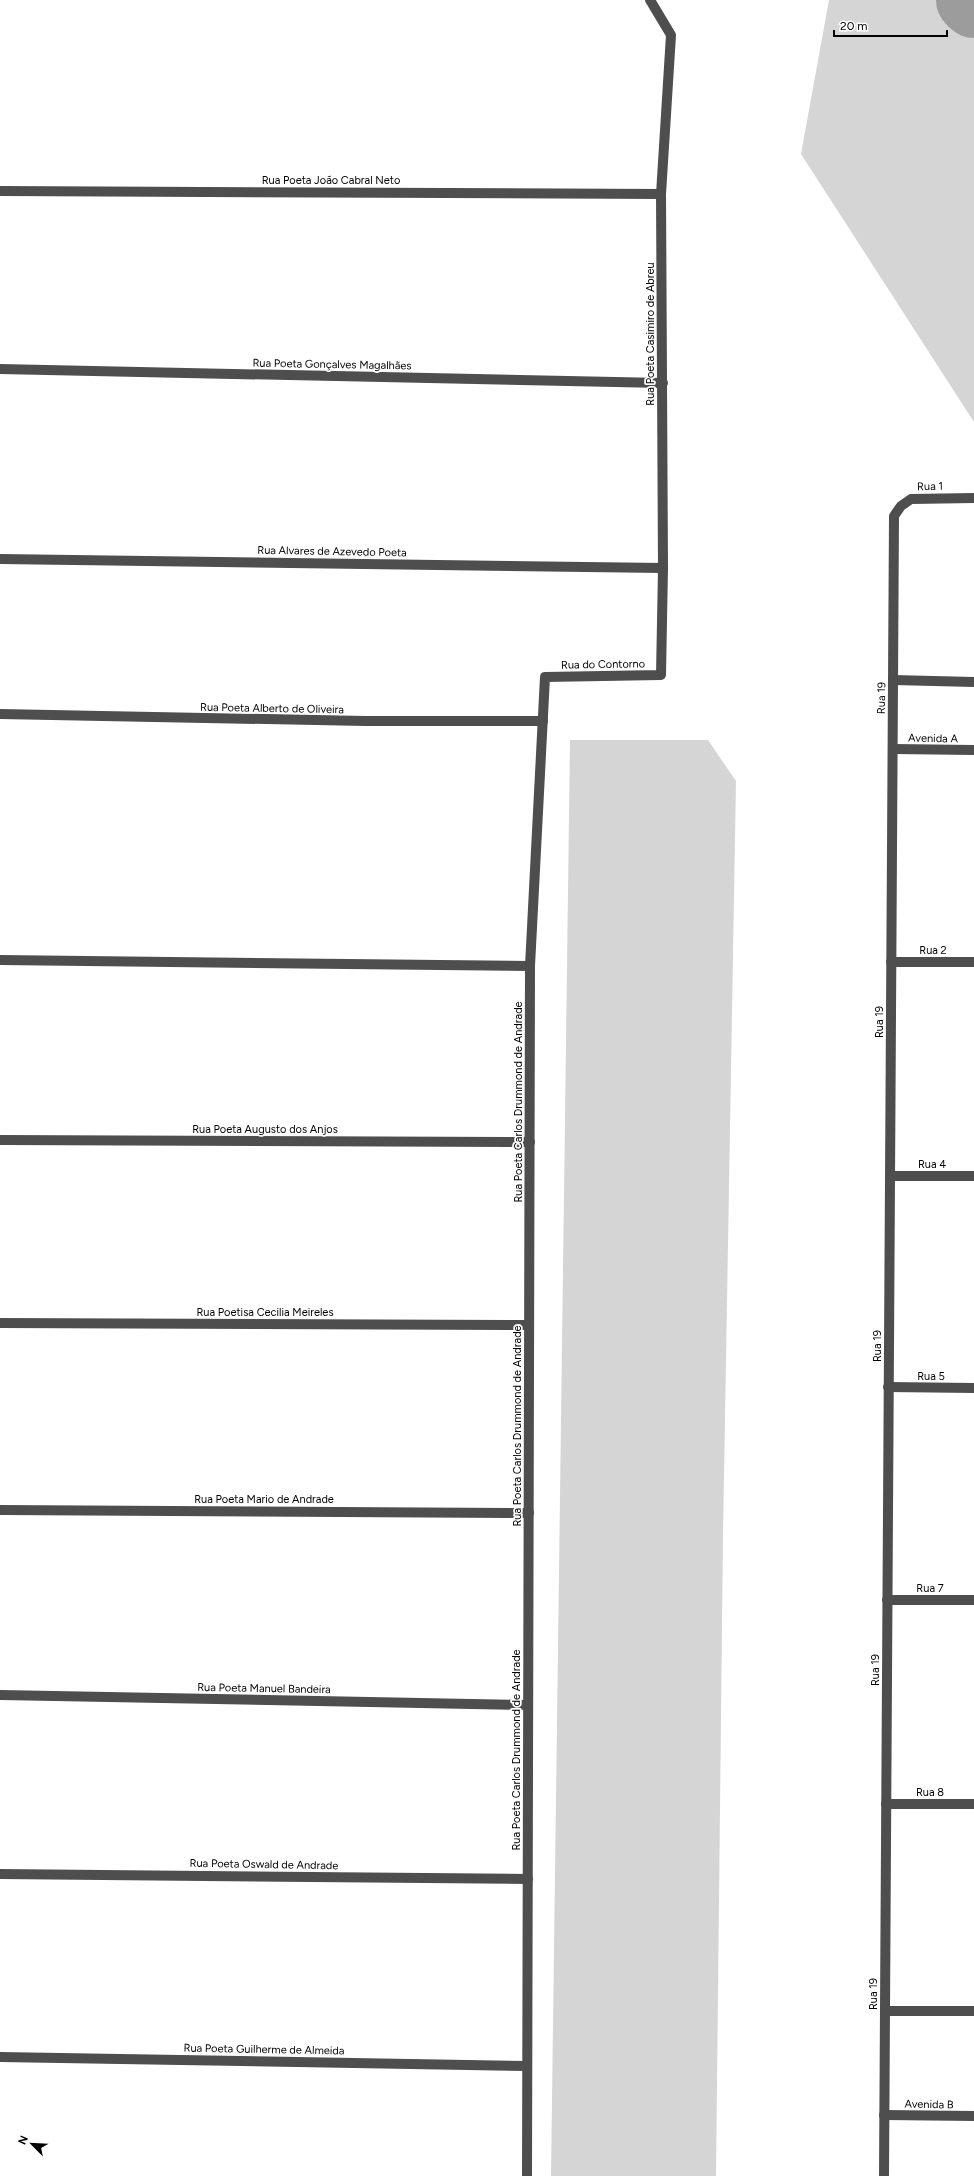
<svg xmlns="http://www.w3.org/2000/svg" width="974" height="2176" font-family="Figtree,sans-serif">
	<style>
		.green { fill: #d5d5d5 }
		.lines { fill: none; stroke-linecap: round; stroke-linejoin: round }
		.river { stroke: #9c9c9c; stroke-width: 68 }
		.minor { stroke: #4e4e4e; stroke-width: 10 }
		.labels { text-anchor: middle; stroke-width: 3.5; stroke-linejoin: round; paint-order: stroke }
		.street-label { font-size: 11px; fill: #000; stroke: #fff }
	</style>
	<rect width="100%" height="100%" fill="#fff"/>
	<!-- green -->
	<g class="green">
		<polygon points="829,0 974,0 974,422 801,154"/>
		<polygon points="570,740 708,740 736,781 723,1535 716,2176 551,2176"/>
	</g>
	<g class="lines">
		<!-- river -->
		<polyline class="river" points="970,0 974,4"/>
		<!-- minor -->
		<g class="minor">
			<polyline points="0,191 661,194"/>
			<polyline points="0,369 663,383"/>
			<polyline points="0,559 663,568"/>
			<polyline points="893,680 974,682"/>
			<polyline points="0,714 365,721 543,721"/>
			<polyline points="893,749 974,750"/>
			<polyline points="0,960 530,966"/>
			<polyline points="891,962 974,962"/>
			<polyline points="0,1140 530,1142"/>
			<polyline points="890,1176 974,1176"/>
			<polyline points="0,1323 529,1325"/>
			<polyline points="888,1387 974,1388"/>
			<polyline points="0,1510 529,1513"/>
			<polyline points="887,1600 974,1600"/>
			<polyline points="0,1695 528,1705"/>
			<polyline points="886,1804 974,1804"/>
			<polyline points="0,1874 528,1879"/>
			<polyline points="885,2011 974,2011"/>
			<polyline points="0,2057 527,2066"/>
			<polyline points="884,2115 974,2116"/>
			<polyline points="527,2176 530,966 545,677 661,675 663,568 661,194 671,35 650,0"/>
			<polyline points="884,2176 894,516 901,506 911,499 974,498"/>
		</g>
	</g>
	<g class="labels">
		<!-- street labels -->
		<g class="street-label">
			<text x="331" y="184">Rua Poeta João Cabral Neto</text>
			<text transform="translate(650 334) rotate(-90)" y="4">Rua Poeta Casimiro de Abreu</text>
			<text transform="translate(332 364) rotate(1)" y="4">Rua Poeta Gonçalves Magalhães</text>
			<text transform="translate(930 486) rotate(-1)" y="4">Rua 1</text>
			<text transform="translate(332 551) rotate(1)" y="4">Rua Alvares de Azevedo Poeta</text>
			<text transform="translate(603 664) rotate(-1)" y="4">Rua do Contorno</text>
			<text transform="translate(881 698) rotate(-89)" y="4">Rua 19</text>
			<text transform="translate(272 708) rotate(1)" y="4">Rua Poeta Alberto de Oliveira</text>
			<text transform="translate(933 738) rotate(1)" y="4">Avenida A</text>
			<text x="933" y="954">Rua 2</text>
			<text transform="translate(879 1022) rotate(-90)" y="4">Rua 19</text>
			<text transform="translate(518 1102) rotate(-90)" y="4">Rua Poeta Carlos Drummond de Andrade</text>
			<text x="265" y="1133">Rua Poeta Augusto dos Anjos</text>
			<text x="932" y="1168">Rua 4</text>
			<text x="265" y="1316">Rua Poetisa Cecilia Meireles</text>
			<text transform="translate(877 1346) rotate(-90)" y="4">Rua 19</text>
			<text x="931" y="1380">Rua 5</text>
			<text transform="translate(517 1426) rotate(-90)" y="4">Rua Poeta Carlos Drummond de Andrade</text>
			<text x="264" y="1503">Rua Poeta Mario de Andrade</text>
			<text x="930" y="1592">Rua 7</text>
			<text transform="translate(875 1670) rotate(-90)" y="4">Rua 19</text>
			<text transform="translate(264 1688) rotate(1)" y="4">Rua Poeta Manuel Bandeira</text>
			<text transform="translate(516 1750) rotate(-90)" y="4">Rua Poeta Carlos Drummond de Andrade</text>
			<text x="930" y="1796">Rua 8</text>
			<text transform="translate(264 1864) rotate(1)" y="4">Rua Poeta Oswald de Andrade</text>
			<text transform="translate(873 1994) rotate(-90)" y="4">Rua 19</text>
			<text transform="translate(264 2049) rotate(1)" y="4">Rua Poeta Guilherme de Almeida</text>
			<text transform="translate(929 2104) rotate(1)" y="4">Avenida B</text>
		</g>
	</g>
	<!-- north arrow -->
	<g transform="translate(32 2144) rotate(294)" stroke="#ffffff" stroke-width="3" paint-order="stroke">
	<path d="M0-3L7 15L0 10L-7 15Z" fill="#000000"/>
	<text y="-6" font-size="11" font-weight="bold" text-anchor="middle" fill="#000000">N</text>
	</g>
	<!-- scale -->
	<path d="M834 30v6h113v-6" fill="none" stroke="#000000" stroke-width="2"/>
	<text x="840" y="30" font-size="12" fill="#000000" stroke="#ffffff" stroke-width="3" paint-order="stroke">20 m</text>
</svg>
